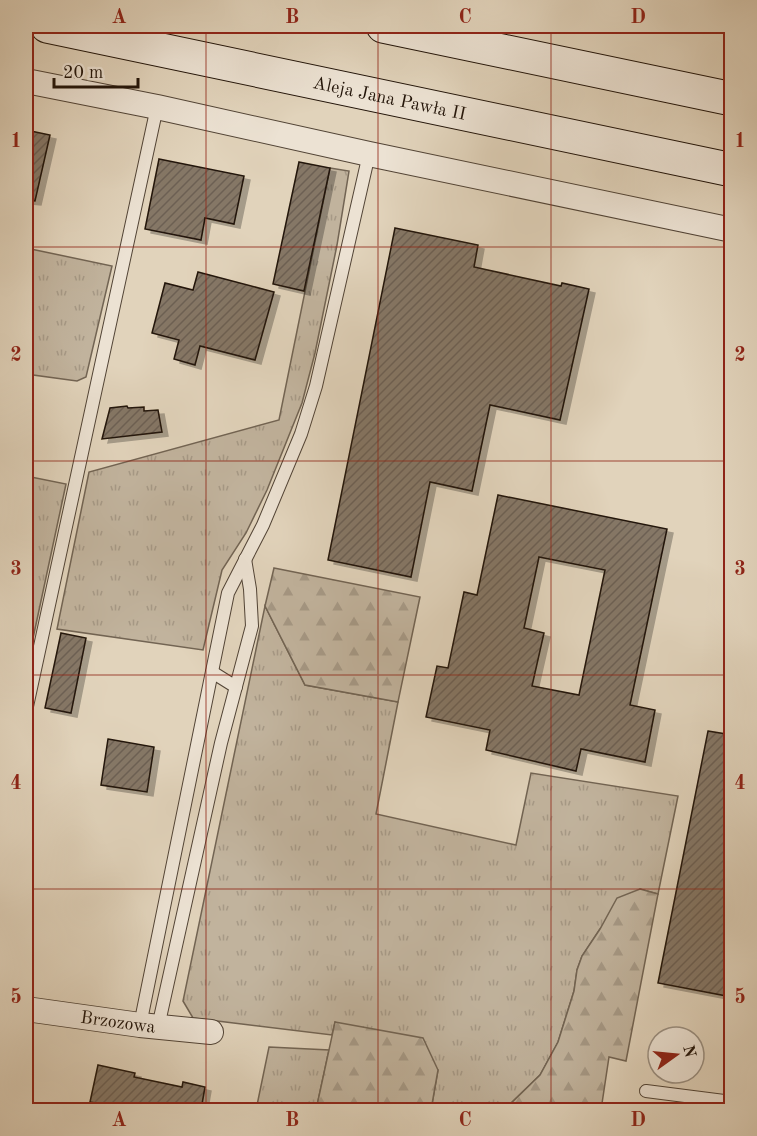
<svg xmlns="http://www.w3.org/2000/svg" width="757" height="1136" font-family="'Old Standard TT',serif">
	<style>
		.grass { fill: url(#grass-tufts); stroke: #726453; stroke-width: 1.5 }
		.forest { fill: url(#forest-firs); stroke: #726453; stroke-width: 1.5 }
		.building { fill: url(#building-hatch); stroke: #221409; stroke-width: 1.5; fill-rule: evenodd; filter: url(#shadow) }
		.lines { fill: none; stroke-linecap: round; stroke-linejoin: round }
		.service-casing { stroke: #524436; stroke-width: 14 }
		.minor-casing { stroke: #524436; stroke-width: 26 }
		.secondary-casing { stroke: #221409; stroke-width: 35 }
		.service { stroke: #ece2d3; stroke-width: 12 }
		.minor { stroke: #ece2d3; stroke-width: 24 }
		.secondary { stroke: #ece2d3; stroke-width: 33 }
		.grid { fill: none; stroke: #8f2418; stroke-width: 1.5; stroke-opacity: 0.55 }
		.labels { text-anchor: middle; stroke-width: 4.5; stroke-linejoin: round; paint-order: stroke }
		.street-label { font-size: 18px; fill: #221409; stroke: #ece2d3 }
		.neatline { fill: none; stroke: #8f2418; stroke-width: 2 }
		.grid-label { font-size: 20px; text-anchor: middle; font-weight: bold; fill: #8f2418 }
	</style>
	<defs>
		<pattern id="grass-tufts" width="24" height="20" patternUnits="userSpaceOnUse" patternTransform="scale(1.5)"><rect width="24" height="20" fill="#c1b39d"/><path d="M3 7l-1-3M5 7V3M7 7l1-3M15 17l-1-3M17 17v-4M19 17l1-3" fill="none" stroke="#a69986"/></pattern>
		<pattern id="forest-firs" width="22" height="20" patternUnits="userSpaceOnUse" patternTransform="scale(1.5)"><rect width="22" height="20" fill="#c1b39d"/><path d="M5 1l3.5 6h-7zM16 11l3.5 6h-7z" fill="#a69986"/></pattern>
		<pattern id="building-hatch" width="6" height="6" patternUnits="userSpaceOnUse" patternTransform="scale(1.5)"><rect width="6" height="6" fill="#857766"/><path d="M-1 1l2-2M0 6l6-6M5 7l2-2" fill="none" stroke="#6c6052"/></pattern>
		<filter id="shadow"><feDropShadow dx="6" dy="4" stdDeviation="0" flood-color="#0004"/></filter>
	</defs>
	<rect width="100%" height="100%" fill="#e1d3bb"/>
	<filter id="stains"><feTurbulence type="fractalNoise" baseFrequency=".00333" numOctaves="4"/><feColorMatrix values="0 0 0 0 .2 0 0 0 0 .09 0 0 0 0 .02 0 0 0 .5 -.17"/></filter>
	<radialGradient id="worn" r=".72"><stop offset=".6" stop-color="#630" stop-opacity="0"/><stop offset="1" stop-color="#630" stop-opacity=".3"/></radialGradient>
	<!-- grass -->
	<g class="grass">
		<polygon points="330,168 349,171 337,245 315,353 302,403 267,490 246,533 222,570 203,650 57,629 89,472 279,420"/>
		<polygon points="26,248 112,266 86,377 77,381 26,374"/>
		<polygon points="26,476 66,484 26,671"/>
		<polygon points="265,606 305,685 398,702 376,814 516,845 531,773 678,796 658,894 640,889 600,929 582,956 577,970 574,991 558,1042 540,1075 504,1110 431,1110 438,1070 335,1022 332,1035 193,1018 183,1001"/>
		<polygon points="269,1047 329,1050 316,1110 256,1110"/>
	</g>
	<!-- forest -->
	<g class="forest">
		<polygon points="274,568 420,597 398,702 305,685 265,606"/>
		<polygon points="640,889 658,894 626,1061 609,1057 601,1110 504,1110 540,1075 558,1042 574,991 577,970 582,956 600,929 617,898"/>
		<polygon points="335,1022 423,1038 438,1070 431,1110 316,1110"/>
	</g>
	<!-- building -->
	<g class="building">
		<polygon points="26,130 50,135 35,201 26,200"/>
		<polygon points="159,159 244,176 234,224 205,218 201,240 145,229"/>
		<polygon points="299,162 330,168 304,291 273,284"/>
		<polygon points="395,228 478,245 474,267 561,286 562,283 589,289 560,420 490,405 472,491 430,482 411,577 328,560"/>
		<polygon points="198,272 274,292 255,360 200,346 195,365 174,359 179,340 152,333 165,283 193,290"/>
		<polygon points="127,406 128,408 144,407 144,411 158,410 162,432 102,439 110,408"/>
		<path d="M498 495 667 529 630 705 655 710 645 762 581 749 576 771 486 750 490 730 426 717 437 666 448 668 464 592 477 595ZM539 557 605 570 579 695 532 686 544 633 524 628Z"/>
		<polygon points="61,633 86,638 71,713 45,708"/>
		<polygon points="708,731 732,735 732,997 658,983"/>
		<polygon points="108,739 154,747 147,792 101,785"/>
		<polygon points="98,1065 135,1073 134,1077 182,1087 183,1082 205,1087 201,1110 135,1110 116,1107 111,1110 105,1110 101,1104 90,1102"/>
	</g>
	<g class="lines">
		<!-- service casing -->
		<g class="service-casing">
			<g id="service">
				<polyline points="212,672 236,687"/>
				<polyline points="26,711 157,107"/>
				<polyline points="140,1025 228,593 263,525 301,434 316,386 369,154"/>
				<polyline points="158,1027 221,743 252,626 250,589 245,559"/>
				<polyline points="646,1091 732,1102"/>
			</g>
		</g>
		<!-- minor casing -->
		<g class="minor-casing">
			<g id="minor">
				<polyline points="26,81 157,107 369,154 732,230"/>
				<path id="s1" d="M26 1009 140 1025 211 1032"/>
			</g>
		</g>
		<!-- secondary casing -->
		<g class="secondary-casing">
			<g id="secondary">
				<path id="s2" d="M47 26 732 170"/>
				<polyline points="383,26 732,99"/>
			</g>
		</g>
		<!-- service -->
		<use href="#service" class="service"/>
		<!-- minor -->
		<use href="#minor" class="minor"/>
		<!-- secondary -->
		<use href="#secondary" class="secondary"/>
	</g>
	<!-- grid -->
	<path class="grid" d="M206 26V1110M378 26V1110M551 26V1110M26 247H732M26 461H732M26 675H732M26 889H732"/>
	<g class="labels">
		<!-- street labels -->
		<g class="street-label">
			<text dy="6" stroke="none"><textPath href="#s2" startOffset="350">Aleja Jana Pawła II</textPath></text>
			<text dy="6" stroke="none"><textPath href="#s1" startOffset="93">Brzozowa</textPath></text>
		</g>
	</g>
	<!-- margin -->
	<rect width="757" height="1136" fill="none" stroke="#e1d3bb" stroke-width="66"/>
	<!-- north arrow -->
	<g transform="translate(676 1055) rotate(75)"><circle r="28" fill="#ece2d3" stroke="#9b9082" stroke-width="1.5"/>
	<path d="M0-4.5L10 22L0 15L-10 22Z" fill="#8f2418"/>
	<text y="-9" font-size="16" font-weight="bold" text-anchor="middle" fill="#221409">N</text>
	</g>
	<!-- scale -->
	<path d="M54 78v9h84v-9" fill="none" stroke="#221409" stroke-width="3"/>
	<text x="63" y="78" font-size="18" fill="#221409" stroke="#ece2d3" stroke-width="4.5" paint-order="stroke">20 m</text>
	<rect x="33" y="33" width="691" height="1070" class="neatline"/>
	<g class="grid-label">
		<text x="119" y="23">A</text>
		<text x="292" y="23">B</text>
		<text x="465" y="23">C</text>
		<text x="638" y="23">D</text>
		<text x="16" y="147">1</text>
		<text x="740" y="147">1</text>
		<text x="16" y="361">2</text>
		<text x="740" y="361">2</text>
		<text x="16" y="575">3</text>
		<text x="740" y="575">3</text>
		<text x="16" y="789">4</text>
		<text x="740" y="789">4</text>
		<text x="16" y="1003">5</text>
		<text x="740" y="1003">5</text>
		<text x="119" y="1126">A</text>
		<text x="292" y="1126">B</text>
		<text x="465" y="1126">C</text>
		<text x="638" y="1126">D</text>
	</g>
	<rect width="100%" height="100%" filter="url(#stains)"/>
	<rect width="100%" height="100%" fill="url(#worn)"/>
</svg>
